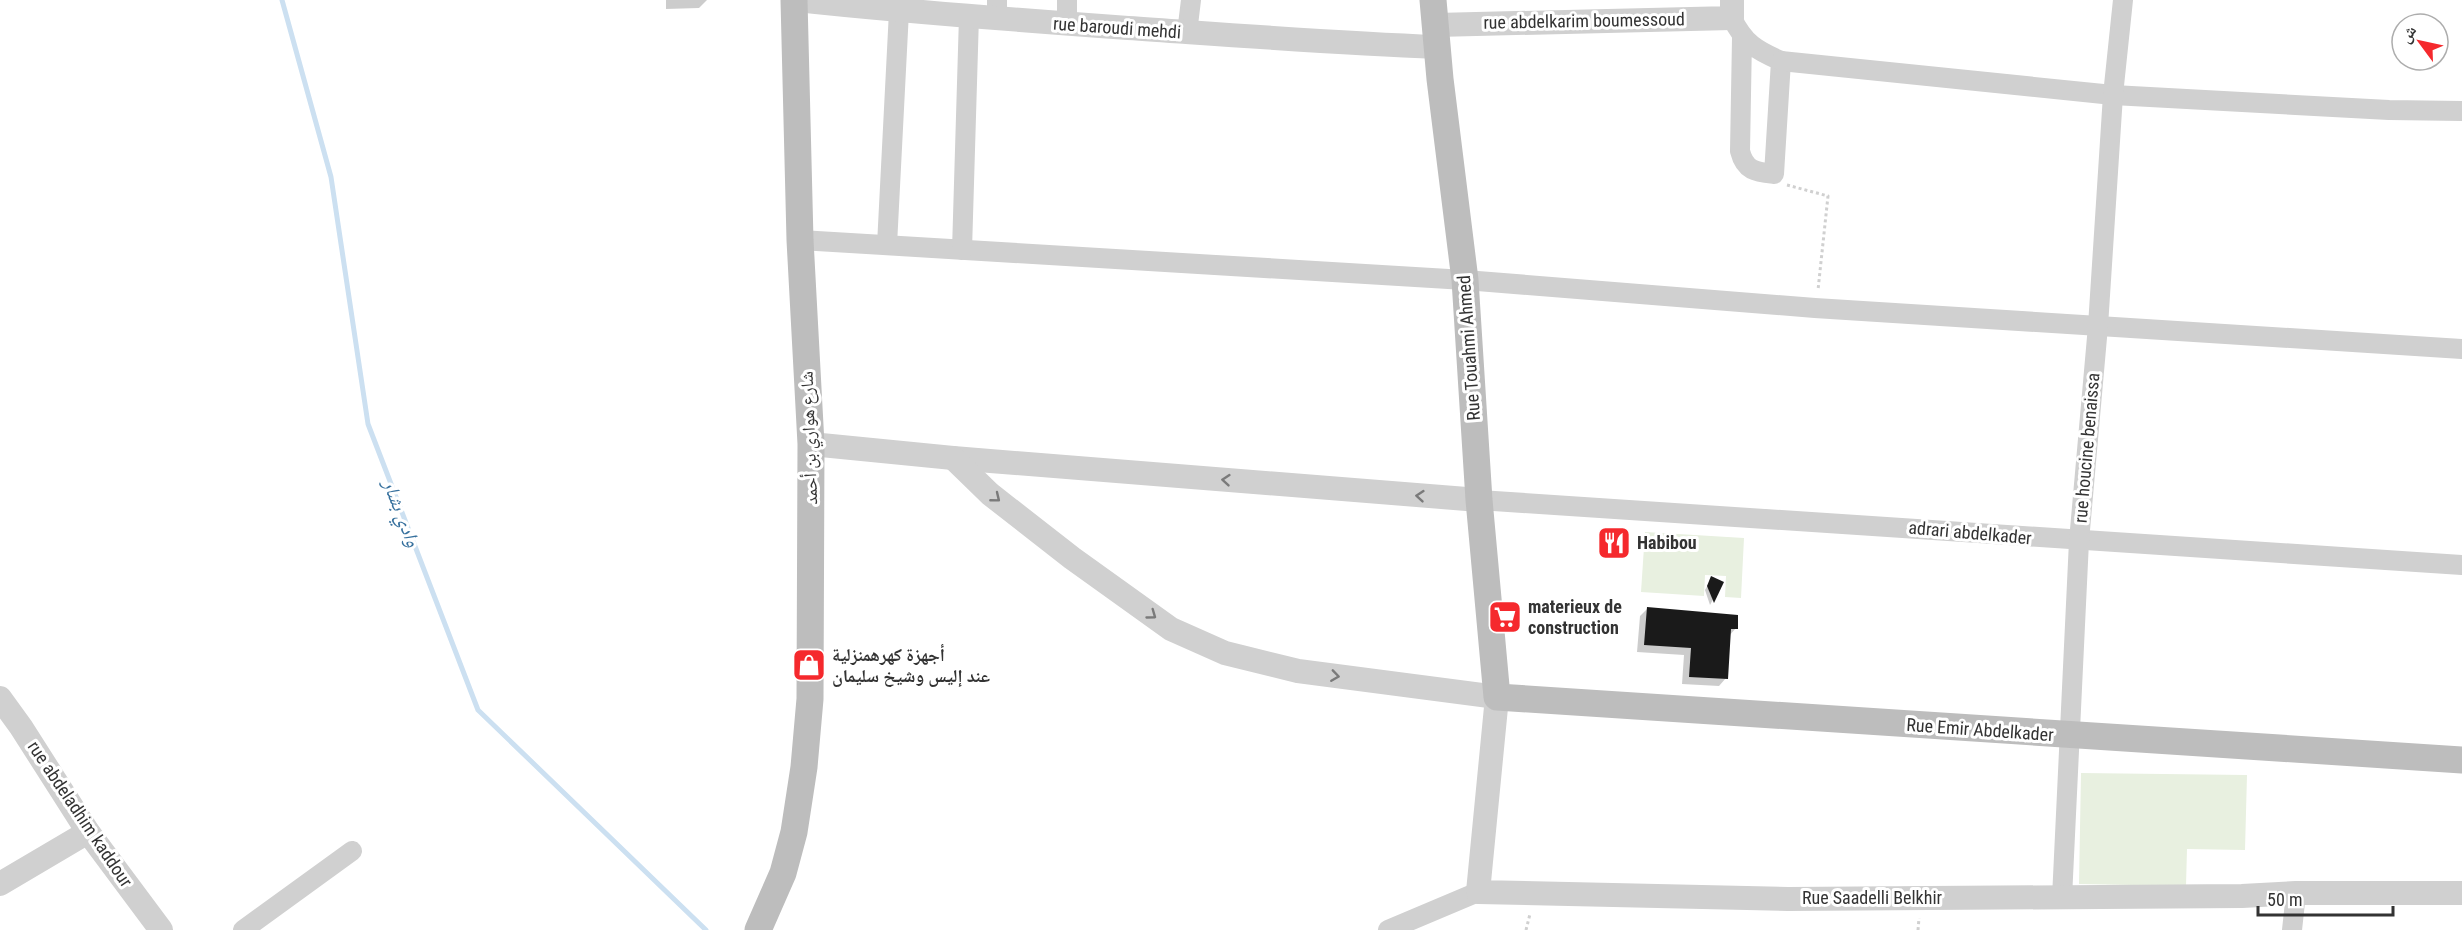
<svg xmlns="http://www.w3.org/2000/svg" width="2462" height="930" font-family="'Roboto Condensed','Noto Naskh Arabic',sans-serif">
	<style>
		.green { fill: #e8f0e0 }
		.shadow { fill: #0003 }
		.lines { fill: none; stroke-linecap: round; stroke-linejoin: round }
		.stream { stroke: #cce0f1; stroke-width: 5 }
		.building { fill: #1a1a1a }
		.path { stroke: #d0d0d0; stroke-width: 3; stroke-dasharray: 3 3; stroke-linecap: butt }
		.minor { stroke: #d0d0d0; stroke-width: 20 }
		.tertiary { stroke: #d0d0d0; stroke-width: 24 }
		.secondary { stroke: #bdbdbd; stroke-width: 27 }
		.oneway { stroke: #7a7a7a }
		.labels { text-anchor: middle; stroke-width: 6; stroke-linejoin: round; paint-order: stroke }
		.street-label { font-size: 18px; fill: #333; stroke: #fff }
		.poi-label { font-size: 18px; font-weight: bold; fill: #333; stroke: #fff; text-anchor: start }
		.water-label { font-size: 20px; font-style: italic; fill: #37719e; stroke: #fff }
	</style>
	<rect width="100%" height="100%" fill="#fff"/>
	<!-- green -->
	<g class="green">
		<polygon points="1645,532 1744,538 1741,598 1725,597 1726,576 1705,575 1704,596 1641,592"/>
		<polygon points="2081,773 2247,775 2245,850 2187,849 2186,886 2079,884"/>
	</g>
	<!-- shadow -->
	<g class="shadow">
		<polygon points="666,0 707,0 699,8 666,9"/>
		<polygon points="1712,578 1722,583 1710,605 1705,590"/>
		<polygon points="1647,609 1736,628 1729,636 1726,678 1719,686 1682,684 1684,655 1637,652 1640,616"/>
	</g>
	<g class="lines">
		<!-- stream -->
		<polyline class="stream" points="282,0 331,177 368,424 478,710 706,930"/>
	</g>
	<!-- building -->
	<g class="building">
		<polygon points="1711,576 1724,582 1714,603 1707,586"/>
		<polygon points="1647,607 1738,615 1738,629 1731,629 1728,679 1689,677 1691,648 1644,645"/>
	</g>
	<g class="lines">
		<!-- path -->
		<g class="path">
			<polyline points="1787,185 1828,196 1818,290"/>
			<polyline points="1526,930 1530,914"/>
			<polyline points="1918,930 1919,918"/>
		</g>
		<!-- minor -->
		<g class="minor">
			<polyline points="1067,0 1067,25"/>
			<polyline points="997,18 997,0"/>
			<path d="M1732 18C1744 43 1756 50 1781 61L1774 174C1756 172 1745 171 1740 151L1742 38"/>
			<polyline points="1187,33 1191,0"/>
			<polyline points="1781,61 2113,95 2389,110 2462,111"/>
			<polyline points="800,240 1465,280 1815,308 2462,349"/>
			<polyline points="887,245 899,11"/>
			<polyline points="962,250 969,16"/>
			<polyline points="1479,500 2462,565"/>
			<polyline points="2062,898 2079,541 2098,326 2113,95 2123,0"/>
			<polyline points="243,930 352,851"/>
			<polyline points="1388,930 1478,892"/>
			<polyline points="2292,930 2296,893"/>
		</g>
		<!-- tertiary -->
		<g class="tertiary">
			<path d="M797 0C907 12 1017 20 1128 28 1231 35 1334 43 1437 47"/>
			<polyline points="1436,25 1732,18 1732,0"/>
			<polyline points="811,444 953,458 1479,500"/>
			<polyline points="953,458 990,494 1072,558 1171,629 1225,653 1298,671 1497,697 1478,892 1788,899 2242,896 2296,893 2462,893"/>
			<polyline points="0,698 21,727 88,832 161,930"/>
			<polyline points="0,884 88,832"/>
		</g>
		<!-- secondary -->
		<g class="secondary">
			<polyline points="1433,0 1440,79 1465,280 1479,500 1497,697 2462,760"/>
			<polyline points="758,930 783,873 794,832 804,767 810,699 811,444 800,240 794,0"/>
		</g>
	</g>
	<!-- one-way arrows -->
	<defs><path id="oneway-chevron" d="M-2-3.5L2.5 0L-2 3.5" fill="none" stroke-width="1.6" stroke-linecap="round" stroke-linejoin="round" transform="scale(1.5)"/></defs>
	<g class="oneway">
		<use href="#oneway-chevron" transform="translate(1226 480) rotate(-175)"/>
		<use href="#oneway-chevron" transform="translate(1420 496) rotate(-175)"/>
		<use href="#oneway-chevron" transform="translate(996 498) rotate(39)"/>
		<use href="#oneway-chevron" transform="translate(1152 615) rotate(36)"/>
		<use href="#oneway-chevron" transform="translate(1335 676) rotate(8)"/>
	</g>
	<!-- icons -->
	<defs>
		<g id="restaurant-square" transform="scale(1.725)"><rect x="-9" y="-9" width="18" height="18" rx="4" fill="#f5292d" stroke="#fff"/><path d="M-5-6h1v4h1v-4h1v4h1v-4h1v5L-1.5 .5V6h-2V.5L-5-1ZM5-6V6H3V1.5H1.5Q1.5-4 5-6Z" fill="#fff"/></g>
		<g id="supermarket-square" transform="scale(1.725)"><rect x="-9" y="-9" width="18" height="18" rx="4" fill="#f5292d" stroke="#fff"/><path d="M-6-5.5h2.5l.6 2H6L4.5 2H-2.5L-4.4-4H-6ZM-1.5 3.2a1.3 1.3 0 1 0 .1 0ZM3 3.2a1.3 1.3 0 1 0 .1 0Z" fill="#fff"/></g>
		<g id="shop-square" transform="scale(1.725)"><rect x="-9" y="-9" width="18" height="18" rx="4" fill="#f5292d" stroke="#fff"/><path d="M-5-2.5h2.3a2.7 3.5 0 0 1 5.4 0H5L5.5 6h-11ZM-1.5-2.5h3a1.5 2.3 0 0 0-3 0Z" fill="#fff"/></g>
	</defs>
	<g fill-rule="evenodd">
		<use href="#restaurant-square" x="1614" y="543"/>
		<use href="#supermarket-square" x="1505" y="617"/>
		<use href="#shop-square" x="809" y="665"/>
	</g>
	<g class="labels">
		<!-- street labels -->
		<g class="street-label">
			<text transform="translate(1584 21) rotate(-1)" y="6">rue abdelkarim boumessoud</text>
			<text transform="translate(1117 28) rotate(4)" y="6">rue baroudi mehdi</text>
			<text transform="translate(1469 348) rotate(-94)" y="6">Rue Touahmi Ahmed</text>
			<text transform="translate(809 438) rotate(-92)" y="6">شارع هواري بن أحمد</text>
			<text transform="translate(2087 448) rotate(-85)" y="6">rue houcine benaissa</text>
			<text transform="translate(1970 533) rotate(5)" y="6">adrari abdelkader</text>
			<text transform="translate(1980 730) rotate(4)" y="6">Rue Emir Abdelkader</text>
			<text transform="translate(80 814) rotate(56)" y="6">rue abdeladhim kaddour</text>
			<text x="1872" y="904">Rue Saadelli Belkhir</text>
		</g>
		<!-- poi labels -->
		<g class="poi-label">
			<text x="1637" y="549">Habibou</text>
			<text x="1528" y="613">materieux de<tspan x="1528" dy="21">construction</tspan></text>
			<text x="832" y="661">أجهزة كهرهمنزلية<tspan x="832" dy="21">عند إليس وشيخ سليمان</tspan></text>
		</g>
		<!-- water labels -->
		<g class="water-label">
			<text transform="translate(402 513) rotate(69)" y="7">وادي بشار</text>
		</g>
	</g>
	<!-- north arrow -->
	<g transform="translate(2420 42) rotate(303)"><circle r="28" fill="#ffffff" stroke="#adadad" stroke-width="1.5"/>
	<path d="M0-4.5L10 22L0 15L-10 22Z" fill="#f5292d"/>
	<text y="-9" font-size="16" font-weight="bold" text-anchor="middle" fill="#333333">ش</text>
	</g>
	<!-- scale -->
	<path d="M2258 906v9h135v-9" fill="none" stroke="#333333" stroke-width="3"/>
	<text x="2267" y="906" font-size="18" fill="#333333" stroke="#ffffff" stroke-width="4.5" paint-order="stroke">50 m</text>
</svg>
